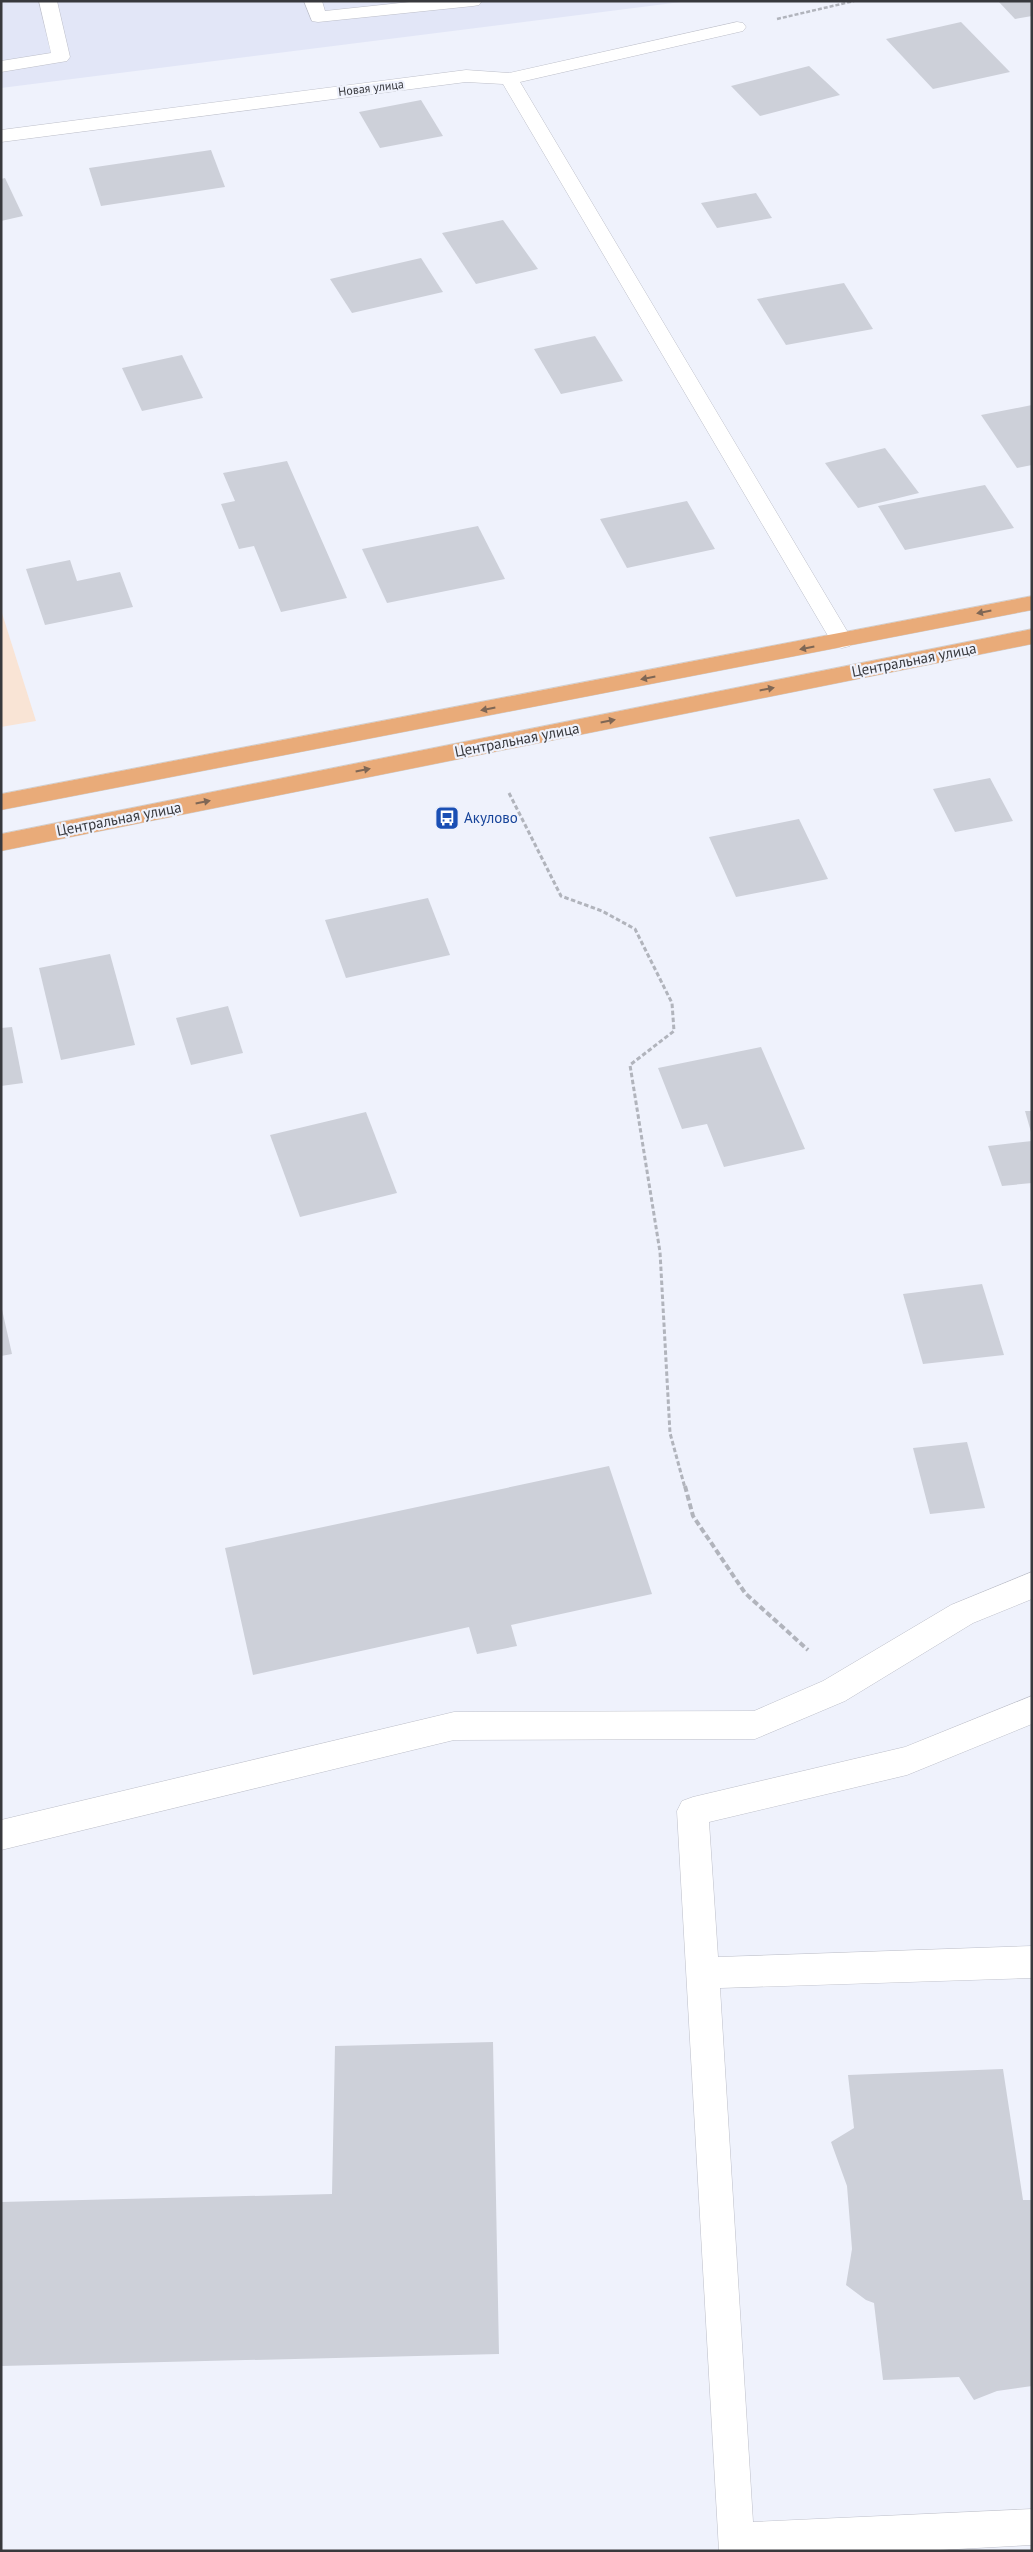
<svg xmlns="http://www.w3.org/2000/svg" width="1033" height="2552" font-family="'PT Sans',sans-serif">
	<style>
		.commercial { fill: #f9e4d5 }
		.built { fill: #e2e6f7 }
		.building { fill: #cdd0d9 }
		.lines { fill: none; stroke-linecap: round; stroke-linejoin: round }
		.lane-casing { stroke: #bdbfc9; stroke-width: 1 }
		.street-casing { stroke: #bdbfc9; stroke-width: 1 }
		.primary-casing { stroke: #cfcfd0; stroke-width: 1 }
		.path-far2 { stroke: #b1b4bc; stroke-width: 2.5; stroke-dasharray: 4 2; stroke-linecap: butt }
		.path-far1 { stroke: #b1b4bc; stroke-width: 3; stroke-dasharray: 4.5 2.5; stroke-linecap: butt }
		.path { stroke: #b1b4bc; stroke-width: 4; stroke-dasharray: 6 3; stroke-linecap: butt }
		.lane { fill: #fff; fill-rule: evenodd }
		.street { fill: #fff; fill-rule: evenodd }
		.primary { fill: #e9ab79; fill-rule: evenodd }
		.oneway { fill: #7f6755 }
		.labels { text-anchor: middle; stroke-width: 4.5; stroke-linejoin: round; paint-order: stroke }
		.far-street-label { font-size: 12px; fill: #38393d; stroke: #eff2fc }
		.street-label { font-size: 15px; fill: #38393d; stroke: #eff2fc }
		.transit-label { font-size: 15px; fill: #164399; stroke: #eff2fc; text-anchor: start }
	</style>
	<rect width="100%" height="100%" fill="#eff2fc"/>
	<!-- commercial -->
	<polygon class="commercial" points="1,610 36,721 1,727"/>
	<!-- built -->
	<polygon class="built" points="1,1 689,1 1,88"/>
	<!-- building -->
	<g class="building">
		<polygon points="998,1 1032,1 1032,16 1015,19"/>
		<polygon points="961,22 1010,72 933,89 886,39"/>
		<polygon points="809,66 840,95 760,116 731,86"/>
		<polygon points="421,100 443,136 380,148 359,112"/>
		<polygon points="211,150 225,187 101,206 89,168"/>
		<polygon points="5,178 23,216 1,221 1,179"/>
		<polygon points="756,193 772,218 717,228 701,203"/>
		<polygon points="503,220 538,269 476,284 442,233"/>
		<polygon points="421,258 443,292 352,313 330,279"/>
		<polygon points="844,283 873,329 786,345 757,299"/>
		<polygon points="595,336 623,381 561,394 534,349"/>
		<polygon points="182,355 203,398 142,411 122,368"/>
		<polygon points="1032,405 1032,465 1017,468 981,415"/>
		<polygon points="885,448 919,493 858,508 825,463"/>
		<polygon points="287,461 347,598 281,612 254,546 239,549 221,504 235,501 223,473"/>
		<polygon points="985,485 1014,528 905,550 878,506"/>
		<polygon points="687,501 715,549 627,568 600,519"/>
		<polygon points="478,526 505,579 387,603 362,549"/>
		<polygon points="70,560 77,581 120,572 133,607 45,625 26,569"/>
		<polygon points="990,778 1013,821 955,832 933,789"/>
		<polygon points="799,819 828,879 736,897 709,837"/>
		<polygon points="428,898 450,955 346,978 325,920"/>
		<polygon points="110,954 135,1045 61,1060 39,968"/>
		<polygon points="228,1006 243,1053 191,1065 176,1018"/>
		<polygon points="12,1027 23,1083 1,1086 1,1028"/>
		<polygon points="761,1047 805,1149 724,1167 707,1124 682,1129 658,1068"/>
		<polygon points="1025,1111 1032,1111 1032,1132 1031,1132"/>
		<polygon points="366,1112 397,1193 300,1217 270,1135"/>
		<polygon points="1032,1141 1032,1183 1002,1186 988,1146"/>
		<polygon points="982,1284 1004,1355 923,1364 903,1294"/>
		<polygon points="1,1305 12,1354 1,1356"/>
		<polygon points="967,1442 985,1508 930,1514 913,1448"/>
		<polygon points="609,1466 652,1594 511,1625 517,1646 477,1654 469,1627 253,1675 225,1548"/>
		<polygon points="493,2042 499,2354 1,2366 1,2202 332,2194 335,2046"/>
		<polygon points="1003,2069 1023,2200 1032,2200 1032,2386 997,2391 974,2400 959,2377 883,2380 874,2303 866,2300 846,2285 852,2249 847,2186 831,2142 854,2128 848,2075"/>
	</g>
	<g class="lines">
		<!-- lane casing -->
		<g class="lane-casing">
			<g id="lane">
				<polygon points="39,1 57,1 70,57 67,61 1,72 1,61 51,53"/>
				<polygon points="304,1 322,1 325,11 419,1 482,1 479,5 473,6 318,22 312,21"/>
				<polygon points="1032,1572 1032,1599 973,1623 845,1701 755,1739 454,1740 1,1850 1,1820 454,1712 754,1711 823,1681 951,1605"/>
				<polygon points="1032,1696 1032,1724 907,1775 709,1822 718,1957 1032,1946 1032,1978 720,1988 753,2522 1032,2509 1032,2545 921,2551 719,2551 677,1811 682,1801 693,1797 905,1747"/>
			</g>
		</g>
		<!-- street casing -->
		<g class="street-casing">
			<polygon id="street" points="737,22 743,23 746,27 743,31 520,82 853,641 850,646 842,648 834,646 831,641 503,84 466,82 1,142 1,130 466,70 509,73"/>
		</g>
		<!-- primary casing -->
		<g class="primary-casing">
			<g id="primary">
				<polygon points="1032,596 1032,610 1,810 1,794"/>
				<polygon points="1032,629 1032,644 1,851 1,834"/>
			</g>
		</g>
		<!-- path-far2 -->
		<polyline class="path-far2" points="777,19 854,1"/>
		<!-- path-far1 -->
		<polyline class="path-far1" points="509,793 561,896 602,911 635,929 672,1003 674,1031 630,1065 660,1252 670,1433 685,1488"/>
		<!-- path -->
		<polyline class="path" points="685,1486 693,1516 745,1593 808,1650"/>
		<!-- lane -->
		<use href="#lane" class="lane"/>
		<!-- street -->
		<use href="#street" class="street"/>
		<!-- primary -->
		<use href="#primary" class="primary"/>
	</g>
	<!-- one-way arrows -->
	<defs><path id="oneway-solid" d="M-6-.8H1V-3.2L6.5 0L1 3.2V.8H-6Z" transform="scale(1.25)"/></defs>
	<g class="oneway">
		<use href="#oneway-solid" transform="translate(984 612) rotate(169)"/>
		<use href="#oneway-solid" transform="translate(807 648) rotate(169)"/>
		<use href="#oneway-solid" transform="translate(648 678) rotate(169)"/>
		<use href="#oneway-solid" transform="translate(767 689) rotate(-11)"/>
		<use href="#oneway-solid" transform="translate(488 709) rotate(169)"/>
		<use href="#oneway-solid" transform="translate(608 721) rotate(-11)"/>
		<use href="#oneway-solid" transform="translate(363 770) rotate(-11)"/>
		<use href="#oneway-solid" transform="translate(203 802) rotate(-11)"/>
	</g>
	<!-- icons -->
	<defs>
		<g id="bus-square" transform="scale(1.25)"><rect x="-9" y="-9" width="18" height="18" rx="4" fill="#1a4fb4" stroke="#eff2fc"/><path d="M-5-6H5V4H4V6H2V4H-2V6H-4V4H-5ZM-3.5-4V0h7V-4ZM-3.5 1.2v1.5H-2V1.2ZM2 1.2v1.5H3.5V1.2Z" fill="#fff"/></g>
	</defs>
	<g fill-rule="evenodd">
		<use href="#bus-square" x="447" y="818"/>
	</g>
	<g class="labels">
		<!-- far-street labels -->
		<g class="far-street-label">
			<text transform="translate(371 88) rotate(-7)" y="4">Новая улица</text>
		</g>
		<!-- street labels -->
		<g class="street-label">
			<text transform="translate(914 660) rotate(-11)" y="5">Центральная улица</text>
			<text transform="translate(517 740) rotate(-11)" y="5">Центральная улица</text>
			<text transform="translate(119 819) rotate(-11)" y="5">Центральная улица</text>
		</g>
		<!-- transit labels -->
		<g class="transit-label">
			<text x="464" y="823">Акулово</text>
		</g>
	</g>
	<!-- border -->
	<rect width="1033" height="2552" fill="none" stroke="#38393d" stroke-width="5"/>
</svg>
